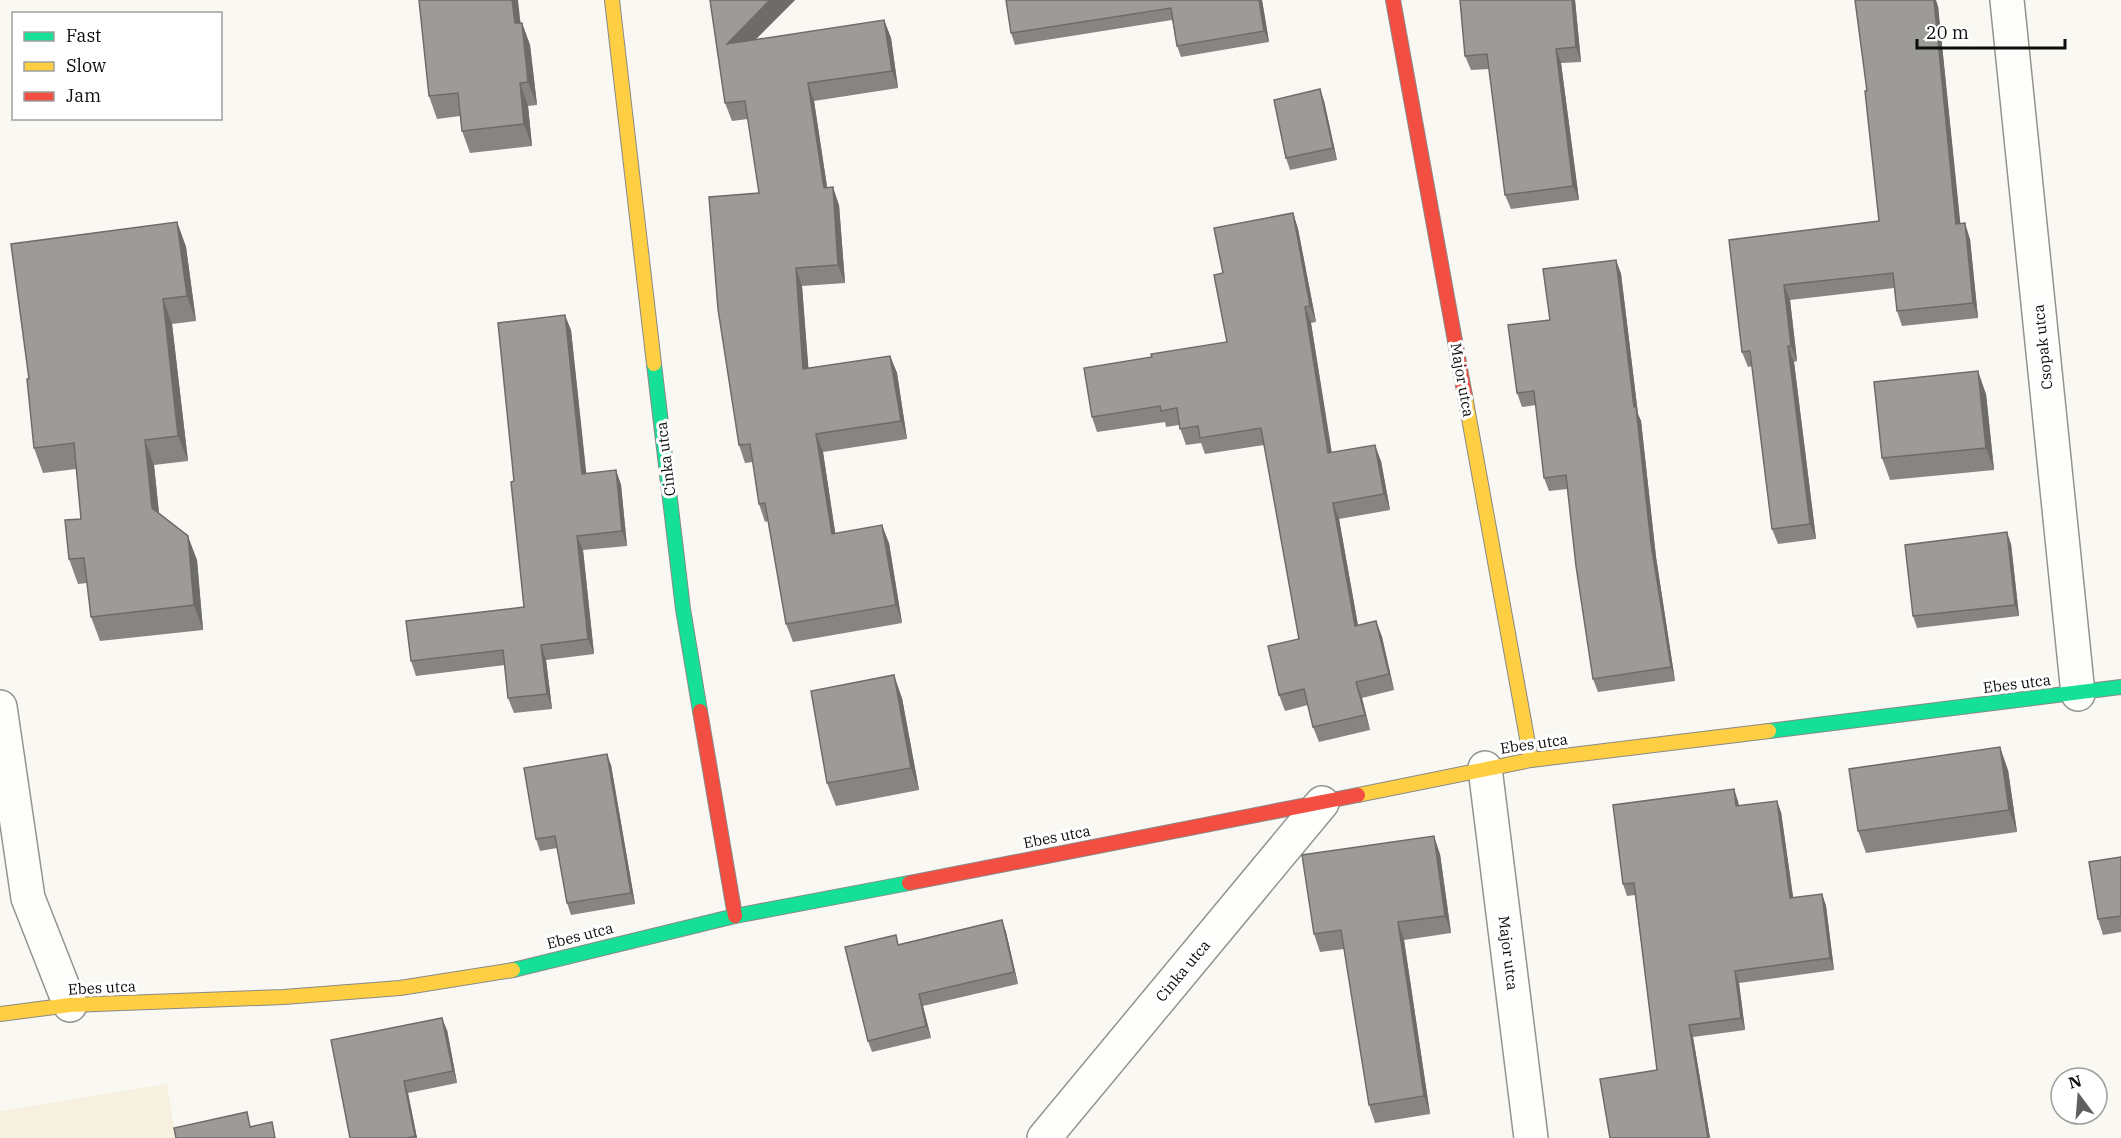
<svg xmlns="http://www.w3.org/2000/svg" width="2121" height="1138" font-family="'IBM Plex Serif',serif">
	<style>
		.farmland { fill: #f6f1df }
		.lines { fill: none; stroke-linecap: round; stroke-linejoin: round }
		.street-casing { stroke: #949390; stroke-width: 36 }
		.fast-casing { stroke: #8a8987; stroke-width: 16 }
		.slow-casing { stroke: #8a8987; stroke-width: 16 }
		.jam-casing { stroke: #8a8987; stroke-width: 16 }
		.street { stroke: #fefefd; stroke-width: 33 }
		.fast { stroke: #16e098; stroke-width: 14 }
		.slow { stroke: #ffcf43; stroke-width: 14 }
		.jam { stroke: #f24e42; stroke-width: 14 }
		.wall { fill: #878583 }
		.shaded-wall { fill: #6e6c6a }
		.building { fill: #9d9b98; stroke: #6e6c6a; stroke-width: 1.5 }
		.labels { text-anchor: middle; stroke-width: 6; stroke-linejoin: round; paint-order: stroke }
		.street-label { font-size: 15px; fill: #0d0d0d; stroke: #fff }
	</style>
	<rect width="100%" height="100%" fill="#faf8f2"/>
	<!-- farmland -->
	<polygon class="farmland" points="167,1084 176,1138 0,1138 0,1111"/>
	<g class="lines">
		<!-- street casing -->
		<g class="street-casing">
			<g id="street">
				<polyline points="2007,0 2078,694"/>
				<polyline points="0,707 28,898 70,1005"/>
				<polyline points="1485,768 1531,1138"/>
				<polyline points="1044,1138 1322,803"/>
			</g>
		</g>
		<!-- fast casing -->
		<g class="fast-casing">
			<g id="fast">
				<polyline points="654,364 683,609 700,711"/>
				<polyline points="1769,731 2121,687"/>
				<polyline points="513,970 735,916 909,883"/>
			</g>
		</g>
		<!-- slow casing -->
		<g class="slow-casing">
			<g id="slow">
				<polyline points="612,0 654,364"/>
				<polyline points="1465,396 1531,760"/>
				<polyline points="1358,795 1531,760 1769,731"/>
				<polyline points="0,1014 70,1005 284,997 400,988 513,970"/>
			</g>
		</g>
		<!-- jam casing -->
		<g class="jam-casing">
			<g id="jam">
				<polyline points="1393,0 1465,396"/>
				<polyline points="700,711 735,916"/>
				<polyline points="909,883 1358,795"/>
			</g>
		</g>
		<!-- street -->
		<use href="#street" class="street"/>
		<!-- fast -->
		<use href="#fast" class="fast"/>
		<!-- slow -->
		<use href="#slow" class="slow"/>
		<!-- jam -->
		<use href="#jam" class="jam"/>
	</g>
	<!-- wall -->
	<g class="wall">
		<polygon points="710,0 795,0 755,40 884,20 891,38 898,88 814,101 827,187 839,205 845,283 802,286 808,368 890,356 897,373 907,439 823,452 835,533 889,543 902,623 793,642 786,624 768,521 765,522 759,504 753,462 745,463 739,445 759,193 748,119 732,121 725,103"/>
		<polygon points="1006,0 1262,0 1269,42 1181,57 1177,46 1172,20 1015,45 1011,33"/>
		<polygon points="1575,0 1581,62 1561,63 1579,200 1511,209 1505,195 1489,69 1471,70 1465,56"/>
		<polygon points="1938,6 1960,224 1970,239 1978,318 1902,326 1897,311 1894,288 1790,300 1797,361 1794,362 1816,539 1778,544 1772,529 1752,366 1748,367 1742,352 1729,240 1879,221 1867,91"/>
		<polygon points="520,23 522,23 530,45 537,105 528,106 532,146 470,153 462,131 460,116 437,119 429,96"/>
		<polygon points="1324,101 1337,160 1290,170 1286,158"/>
		<polygon points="1293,213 1298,229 1316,322 1311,323 1332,453 1381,461 1390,510 1339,519 1358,626 1376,621 1382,637 1394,690 1362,698 1370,730 1319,742 1313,727 1308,705 1285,711 1279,695 1299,639 1264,445 1205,454 1201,443 1186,445 1179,425 1166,427 1165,422 1097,432 1092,417 1152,357 1227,342 1223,273"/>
		<polygon points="177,222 186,247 196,321 172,324 188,461 154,465 159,513 197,560 203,630 100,641 91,617 87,583 78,584 69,559 81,519 76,469 43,473 34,448 29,379"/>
		<polygon points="1616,260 1621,274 1638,414 1641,421 1656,557 1675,681 1598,692 1593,679 1567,489 1549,491 1544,478 1536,405 1522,407 1517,393 1550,320"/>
		<polygon points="571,330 586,474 616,470 621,485 627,546 583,550 594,654 546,660 552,709 514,713 508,698 505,665 416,676 411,661 524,607 514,481"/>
		<polygon points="1986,394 1994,470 1890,480 1882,458"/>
		<polygon points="2011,544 2019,616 1917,628 1913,616"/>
		<polygon points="902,698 919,790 836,806 827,783"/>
		<polygon points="611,765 635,904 571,915 567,903 557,848 540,851 536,839"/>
		<polygon points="2008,770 2017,832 1866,853 1858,831"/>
		<polygon points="1738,801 1739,806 1781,812 1793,898 1822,894 1826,906 1834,970 1739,983 1745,1030 1693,1037 1710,1138 1610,1138 1657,1070 1635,895 1627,896 1623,884"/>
		<polygon points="1440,854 1451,933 1404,940 1430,1114 1375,1123 1369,1105 1344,949 1320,952 1314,934"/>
		<polygon points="2121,857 2121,932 2103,935 2098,919"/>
		<polygon points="1002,920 1006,932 1018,984 923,1006 931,1038 872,1052 868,1041 899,944"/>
		<polygon points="447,1030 457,1083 408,1093 417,1138 350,1138"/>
	</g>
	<!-- shaded-wall -->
	<g class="shaded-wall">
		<polygon points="512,0 518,0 523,46 515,23"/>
		<polygon points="770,0 795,0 733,62 727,44"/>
		<polygon points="1259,0 1262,0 1269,42 1264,31"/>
		<polygon points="1572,0 1575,0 1581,62 1576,47"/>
		<polygon points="1934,0 1936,0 1938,6 1962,239 1956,224"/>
		<polygon points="884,20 891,38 898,88 892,71"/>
		<polygon points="522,23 530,45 537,105 528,82"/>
		<polygon points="1556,49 1561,63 1579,200 1573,186"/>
		<polygon points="520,83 528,106 532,146 524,124"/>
		<polygon points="808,83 814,101 830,206 824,188"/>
		<polygon points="1320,89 1324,101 1337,160 1333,148"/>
		<polygon points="833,187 839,205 845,283 838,265"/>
		<polygon points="1293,213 1298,229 1316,322 1310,306"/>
		<polygon points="177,222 186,247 196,321 187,296"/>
		<polygon points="1965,223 1970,239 1978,318 1973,303"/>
		<polygon points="1616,260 1621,274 1638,414 1641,421 1656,557 1675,681 1671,667 1651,544"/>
		<polygon points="796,268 802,286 810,387 803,369"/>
		<polygon points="1784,285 1790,300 1797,361 1791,346"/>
		<polygon points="163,299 172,324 188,461 178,436"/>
		<polygon points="1305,307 1311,323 1334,469 1328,453"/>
		<polygon points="565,315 571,330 588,489 582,474"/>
		<polygon points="1788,346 1794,362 1816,539 1810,524"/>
		<polygon points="890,356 897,373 907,439 901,421"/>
		<polygon points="1978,371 1986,394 1994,470 1986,448"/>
		<polygon points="816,434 823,452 838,551 832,534"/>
		<polygon points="145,440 154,465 161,533 152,508"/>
		<polygon points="1375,445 1381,461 1390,510 1384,494"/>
		<polygon points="616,470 621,485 627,546 622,531"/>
		<polygon points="1333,503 1339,519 1361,642 1355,626"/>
		<polygon points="882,525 889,543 902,623 896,605"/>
		<polygon points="2007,532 2011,544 2019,616 2015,605"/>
		<polygon points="188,536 197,560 203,630 194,605"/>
		<polygon points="577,536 583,550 594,654 588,639"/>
		<polygon points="1376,621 1382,637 1394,690 1389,674"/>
		<polygon points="541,645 546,660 552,709 547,694"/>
		<polygon points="894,675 902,698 919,790 911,768"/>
		<polygon points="1356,682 1362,698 1370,730 1365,715"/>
		<polygon points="2000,747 2008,770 2017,832 2009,810"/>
		<polygon points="607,754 611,765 635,904 631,893"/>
		<polygon points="1734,789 1738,801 1740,818 1736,806"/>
		<polygon points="1777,801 1781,812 1795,910 1790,898"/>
		<polygon points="1434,836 1440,854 1451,933 1445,916"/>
		<polygon points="1822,894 1826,906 1834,970 1830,958"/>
		<polygon points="1002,920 1006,932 1018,984 1014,972"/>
		<polygon points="1398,922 1404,940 1430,1114 1424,1096"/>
		<polygon points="1735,971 1739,983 1745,1030 1741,1018"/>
		<polygon points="919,994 923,1006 931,1038 926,1026"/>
		<polygon points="442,1018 447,1030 457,1083 453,1071"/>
		<polygon points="1689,1025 1693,1037 1710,1138 1708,1138"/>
		<polygon points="404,1081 408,1093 417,1138 415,1138 415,1136"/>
	</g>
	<!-- building -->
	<g class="building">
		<polygon points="419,0 512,0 515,23 522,23 528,82 520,83 524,124 462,131 458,93 429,96"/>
		<polygon points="710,0 770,0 727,44 884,20 892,71 808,83 824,188 833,187 838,265 796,268 803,369 890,356 901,421 816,434 832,534 882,525 896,605 786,624 765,503 759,504 750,444 739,445 718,309 709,197 759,193 745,101 725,103"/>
		<polygon points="1006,0 1259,0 1264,31 1177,46 1171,8 1011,33"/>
		<polygon points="1460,0 1572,0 1576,47 1556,49 1573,186 1505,195 1487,54 1465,56"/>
		<polygon points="1855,0 1934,0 1956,224 1965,223 1973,303 1897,311 1893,273 1784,285 1791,346 1788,346 1810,524 1772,529 1750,351 1742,352 1729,240 1879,221 1865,91 1867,91"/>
		<polygon points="1320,89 1333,148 1286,158 1274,100"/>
		<polygon points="1293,213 1310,306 1305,307 1328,453 1375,445 1384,494 1333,503 1355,626 1376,621 1389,674 1356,682 1365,715 1313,727 1304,689 1279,695 1268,646 1299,639 1261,428 1200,438 1198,426 1180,429 1177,408 1161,411 1160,406 1092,417 1084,368 1152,357 1151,354 1227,342 1214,275 1223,273 1214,228"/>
		<polygon points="177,222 187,296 163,299 178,436 145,440 152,508 188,536 194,605 91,617 84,558 69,559 65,520 81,519 74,443 34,448 27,379 29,379 11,244"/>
		<polygon points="1616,260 1634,407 1636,407 1651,544 1671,667 1593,679 1576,566 1566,475 1544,478 1534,391 1517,393 1508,325 1550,320 1543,269"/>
		<polygon points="565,315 582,474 616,470 622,531 577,536 588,639 541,645 547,694 508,698 503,650 411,661 406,621 524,607 511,482 514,481 498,323"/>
		<polygon points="1978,371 1986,448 1882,458 1874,382"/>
		<polygon points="2007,532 2015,605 1913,616 1905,545"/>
		<polygon points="894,675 911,768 827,783 811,691"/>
		<polygon points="2000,747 2009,810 1858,831 1849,769"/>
		<polygon points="607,754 631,893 567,903 555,836 536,839 524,768"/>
		<polygon points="1734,789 1736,806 1777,801 1790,898 1822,894 1830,958 1735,971 1741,1018 1689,1025 1708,1138 1610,1138 1600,1079 1657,1070 1634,883 1623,884 1613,805"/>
		<polygon points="1434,836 1445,916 1398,922 1424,1096 1369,1105 1341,930 1314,934 1302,855"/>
		<polygon points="2121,857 2121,916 2098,919 2089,862"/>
		<polygon points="1002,920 1014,972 919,994 926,1026 868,1041 845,947 896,935 898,945"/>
		<polygon points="442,1018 453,1071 404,1081 415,1136 407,1138 350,1138 331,1040"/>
		<polygon points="247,1112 250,1127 272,1122 275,1138 176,1138 174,1128"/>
	</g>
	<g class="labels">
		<!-- street labels -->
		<g class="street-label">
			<text transform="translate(2043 347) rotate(-96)" y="5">Csopak utca</text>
			<text transform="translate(1462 380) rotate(80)" y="5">Major utca</text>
			<text transform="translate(666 459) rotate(-97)" y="5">Cinka utca</text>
			<text transform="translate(2017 684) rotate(-7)" y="5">Ebes utca</text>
			<text transform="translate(1534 744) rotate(-8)" y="5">Ebes utca</text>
			<text transform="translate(1057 837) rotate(-11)" y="5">Ebes utca</text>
			<text transform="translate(580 936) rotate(-14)" y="5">Ebes utca</text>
			<text transform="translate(1508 953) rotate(83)" y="5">Major utca</text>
			<text transform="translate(1183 971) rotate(-50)" y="5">Cinka utca</text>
			<text transform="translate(102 988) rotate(-3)" y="5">Ebes utca</text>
		</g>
	</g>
	<!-- legend -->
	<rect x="12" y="12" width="210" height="108" fill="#ffffff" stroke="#9e9e9e" stroke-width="1.5"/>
	<rect x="24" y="32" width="30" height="9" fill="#16e098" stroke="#9e9e9e" stroke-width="1.5"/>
	<text x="66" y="42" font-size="18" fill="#0d0d0d">Fast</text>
	<rect x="24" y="62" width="30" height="9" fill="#ffcf43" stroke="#9e9e9e" stroke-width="1.5"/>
	<text x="66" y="72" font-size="18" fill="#0d0d0d">Slow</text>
	<rect x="24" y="92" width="30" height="9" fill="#f24e42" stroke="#9e9e9e" stroke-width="1.5"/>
	<text x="66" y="102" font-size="18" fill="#0d0d0d">Jam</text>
	<!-- north arrow -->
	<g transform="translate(2079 1096) rotate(344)"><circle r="28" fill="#ffffff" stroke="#9e9e9e" stroke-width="1.5"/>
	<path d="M0-4.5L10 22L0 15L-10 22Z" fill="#605f5d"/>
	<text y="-9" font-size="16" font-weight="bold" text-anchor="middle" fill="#0d0d0d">N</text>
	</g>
	<!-- scale -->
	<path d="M1917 39v9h148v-9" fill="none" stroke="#0d0d0d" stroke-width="3"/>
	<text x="1926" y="39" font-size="18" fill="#0d0d0d" stroke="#ffffff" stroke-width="4.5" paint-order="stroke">20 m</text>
</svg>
